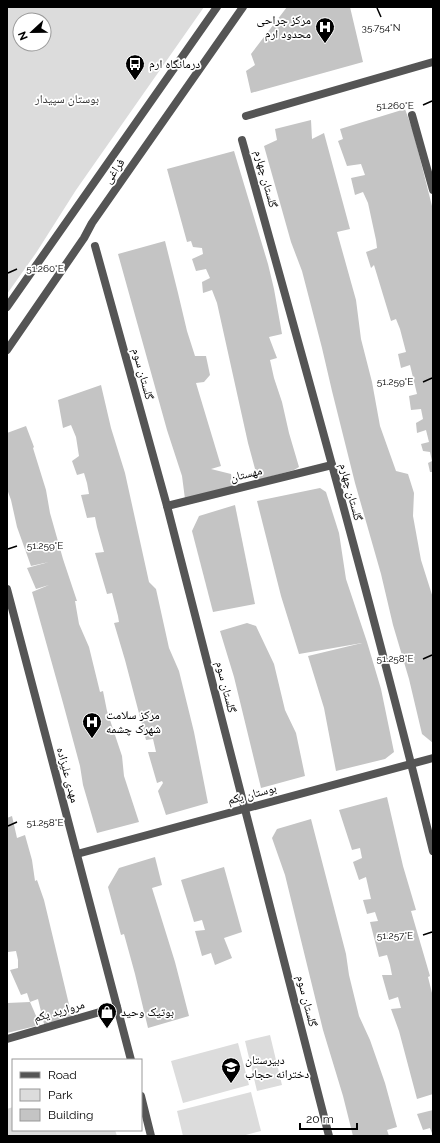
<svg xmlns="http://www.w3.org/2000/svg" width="440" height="1143" font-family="Raleway,'Noto Naskh Arabic',sans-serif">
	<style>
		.green { fill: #dcdcdc; fill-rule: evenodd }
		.building { fill: #c4c4c4 }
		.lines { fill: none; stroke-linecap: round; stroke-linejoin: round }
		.minor { stroke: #555; stroke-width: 8 }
		.tertiary { stroke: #555; stroke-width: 8 }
		.ticks { fill: none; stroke: #000; stroke-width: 1.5 }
		.labels { text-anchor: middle; stroke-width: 3.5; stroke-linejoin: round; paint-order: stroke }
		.poi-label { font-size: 12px; fill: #000; stroke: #fff; text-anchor: start }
		.park-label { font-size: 12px; fill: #333; stroke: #fff }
		.street-label { font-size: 12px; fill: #000; stroke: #fff }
		.ticks-label { font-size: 10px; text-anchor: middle; fill: #000; stroke: #fff; stroke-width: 3.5; stroke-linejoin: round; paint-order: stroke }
	</style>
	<rect width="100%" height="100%" fill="#fff"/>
	<!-- green -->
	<g class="green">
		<path d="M7 7H204L76 190 36 253 7 294ZM20 20H44V44H20Z"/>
		<polygon points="270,1035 282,1085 257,1091 245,1041"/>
		<polygon points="238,1043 249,1085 183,1103 171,1061"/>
		<polygon points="251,1092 261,1131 242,1136 183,1136 177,1111"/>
		<polygon points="13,1107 13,1130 115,1130 117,1136 7,1136 7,1109"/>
	</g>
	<!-- building -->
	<g class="building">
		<polygon points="287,7 350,7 363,62 251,93 246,71 255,65 251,54"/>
		<polygon points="405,109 413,131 433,210 433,472 430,472 428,463 432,461 430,452 423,451 421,444 429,442 426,430 417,433 416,423 423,419 421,409 411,410 409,396 417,394 410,365 401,368 398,354 406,352 400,329 396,319 391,321 374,265 371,268 366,252 377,248 376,240 368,203 363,192 355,195 351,178 365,175 361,164 347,166 338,141 343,139 340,129"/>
		<polygon points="311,120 312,139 324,133 350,229 337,232 356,300 361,339 372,382 380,426 396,471 408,474 414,493 413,516 421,560 433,598 433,743 422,734 409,679 393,625 381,574 355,483 332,391 322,348 302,271 291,242 264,146 277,140 275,129"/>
		<polygon points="234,151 268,264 274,289 282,334 269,337 277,358 270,360 274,378 282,402 289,433 299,467 294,470 258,480 248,443 217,303 212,290 203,293 202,282 210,278 206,269 196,271 192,259 203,254 202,248 193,247 191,241 187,242 167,169"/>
		<polygon points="165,241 178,293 187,331 195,356 206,356 210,375 204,382 196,383 221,466 211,469 231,474 233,486 185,499 182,476 167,430 118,254"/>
		<polygon points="101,385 111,428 125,473 149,582 156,589 169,648 179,671 194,732 208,803 166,815 158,791 163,783 162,781 157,783 148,752 156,752 153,739 146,740 125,660 114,623 119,622 118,616 112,593 107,594 95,553 104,552 97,527 95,517 87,518 81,495 89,494 87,483 84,473 77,475 72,461 79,456 76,437 71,425 63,428 58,400"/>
		<polygon points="26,426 34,447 33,448 46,490 50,513 63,559 77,601 75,601 79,624 89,647 100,692 103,691 107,711 122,756 124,776 139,822 97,833 83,785 80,766 63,703 32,592 49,585 36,589 27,568 49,562 31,566 17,527 11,500 7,489 7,433"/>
		<polygon points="320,488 326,492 339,533 346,579 367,642 381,689 394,752 385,759 336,771 324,708 308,656 362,643 299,654 281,596 257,501"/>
		<polygon points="235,505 255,604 213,612 192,531 199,516"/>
		<polygon points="247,623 256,626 274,664 285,710 296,733 305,776 261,788 234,677 220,631"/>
		<polygon points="387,797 403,866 416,910 411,911 430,976 428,977 433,997 433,1094 417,1099 399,1031 391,1009 401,1008 398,997 389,1000 382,975 392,975 390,965 387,955 379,957 370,922 378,921 375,912 367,914 363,900 371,899 366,877 359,880 353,862 362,858 360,848 352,850 339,810"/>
		<polygon points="12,816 17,838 25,835 32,860 35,881 37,880 44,900 72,1017 45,1028 38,999 30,1002 27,993 21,995 10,970 18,968 18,960 16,951 8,952 7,947 7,818"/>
		<polygon points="311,819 346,954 349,975 359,1016 370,1040 385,1083 397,1127 387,1130 389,1136 353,1136 343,1096 323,1030 285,875 272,838 277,829"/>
		<polygon points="155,857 162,885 152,888 175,962 189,1016 148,1028 135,974 124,934 121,935 108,887 119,868"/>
		<polygon points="224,867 242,932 224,938 232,958 215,965 211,953 202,956 195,931 205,930 202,920 194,922 181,880"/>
		<polygon points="30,1002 40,1025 7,1033 7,1003"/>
		<polygon points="433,1110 433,1136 430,1128 423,1130 417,1114"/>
	</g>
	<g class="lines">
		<!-- minor -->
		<g class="minor">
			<polyline points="412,115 433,190"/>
			<polyline points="246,116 433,62"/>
			<path d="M242 140C308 376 374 613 433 851"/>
			<polyline points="95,246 167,506 329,1136"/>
			<polyline points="167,506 332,465"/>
			<polyline points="7,1039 117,1007"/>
		</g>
		<!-- tertiary -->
		<g class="tertiary">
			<polyline points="7,307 217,7"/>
			<polyline points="7,350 84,238 92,223 243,7"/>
			<polyline points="7,589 131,1060"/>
			<polyline points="77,854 433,758"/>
			<polyline points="141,1096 151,1136"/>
		</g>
	</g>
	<!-- ticks -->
	<path class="ticks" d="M377 8 381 17M423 105 432 101M8 273 17 269M423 382 432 378M8 549 17 546M423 659 432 655M8 826 17 822M423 935 432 932"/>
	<!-- icons -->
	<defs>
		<g id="hospital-pin" transform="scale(1)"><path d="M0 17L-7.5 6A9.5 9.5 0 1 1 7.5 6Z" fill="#000" stroke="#fff"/><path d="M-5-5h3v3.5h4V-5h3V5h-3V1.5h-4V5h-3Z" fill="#fff"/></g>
		<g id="bus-pin" transform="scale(1)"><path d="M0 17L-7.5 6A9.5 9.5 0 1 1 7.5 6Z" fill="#000" stroke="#fff"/><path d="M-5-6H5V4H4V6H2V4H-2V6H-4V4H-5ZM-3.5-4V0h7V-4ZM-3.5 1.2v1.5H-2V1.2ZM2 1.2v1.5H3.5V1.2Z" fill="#fff"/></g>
		<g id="shop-pin" transform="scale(1)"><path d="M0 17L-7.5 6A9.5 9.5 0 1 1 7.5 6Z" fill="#000" stroke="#fff"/><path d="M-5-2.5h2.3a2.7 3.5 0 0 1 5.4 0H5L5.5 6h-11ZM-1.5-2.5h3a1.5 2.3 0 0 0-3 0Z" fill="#fff"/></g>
		<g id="school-pin" transform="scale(1)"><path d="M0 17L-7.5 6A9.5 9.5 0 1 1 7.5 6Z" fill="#000" stroke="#fff"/><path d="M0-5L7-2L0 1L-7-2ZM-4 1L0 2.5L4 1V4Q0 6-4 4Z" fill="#fff"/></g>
	</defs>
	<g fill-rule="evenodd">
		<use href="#hospital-pin" x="325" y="27"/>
		<use href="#bus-pin" x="135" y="64"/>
		<use href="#hospital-pin" x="92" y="722"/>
		<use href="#shop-pin" x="107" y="1012"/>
		<use href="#school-pin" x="231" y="1067"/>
	</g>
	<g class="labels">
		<!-- poi labels -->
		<g class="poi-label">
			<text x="311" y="24" text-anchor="end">مرکز جراحی<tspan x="311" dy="14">محدود ارم</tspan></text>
			<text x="149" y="68">درمانگاه ارم</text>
			<text x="106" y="719">مرکز سلامت<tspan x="106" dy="14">شهرک چشمه</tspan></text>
			<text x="121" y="1016">بوتیک وحید</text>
			<text x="245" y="1064">دبیرستان<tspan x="245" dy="14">دخترانه حجاب</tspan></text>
		</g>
		<!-- park labels -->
		<g class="park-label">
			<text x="67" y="103">بوستان سپیدار</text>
		</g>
		<!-- street labels -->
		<g class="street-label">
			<text transform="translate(114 171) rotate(-55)" y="4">فراغی</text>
			<text transform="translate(266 179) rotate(75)" y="4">گلستان چهارم</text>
			<text transform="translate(143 374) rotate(75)" y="4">گلستان سوم</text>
			<text transform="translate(246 474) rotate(-14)" y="4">مهستان</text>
			<text transform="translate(351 492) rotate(75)" y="4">گلستان چهارم</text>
			<text transform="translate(226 687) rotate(76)" y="4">گلستان سوم</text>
			<text transform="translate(68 775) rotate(75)" y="4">مهدی علیزاده</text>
			<text transform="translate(252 794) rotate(-15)" y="4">بوستان یکم</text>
			<text transform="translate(307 1001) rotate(76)" y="4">گلستان سوم</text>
			<text transform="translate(59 1011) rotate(-16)" y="4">مروارید یکم</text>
		</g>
	</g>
	<g class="ticks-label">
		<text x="381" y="31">35.754°N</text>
		<text x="395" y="109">51.260°E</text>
		<text x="45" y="272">51.260°E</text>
		<text x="395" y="385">51.259°E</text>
		<text x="45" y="549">51.259°E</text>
		<text x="395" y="662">51.258°E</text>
		<text x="45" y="826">51.258°E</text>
		<text x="395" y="939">51.257°E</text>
	</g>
	<!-- border -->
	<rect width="440" height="1143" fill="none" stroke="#000000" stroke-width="16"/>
	<!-- legend -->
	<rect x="12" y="1059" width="130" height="72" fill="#ffffff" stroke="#999999"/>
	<rect x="20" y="1072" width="20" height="6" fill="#555555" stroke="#999999"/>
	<text x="48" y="1079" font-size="12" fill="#000000">Road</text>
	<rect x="20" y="1089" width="20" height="12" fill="#dcdcdc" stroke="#999999"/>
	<text x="48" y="1099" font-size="12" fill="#000000">Park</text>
	<rect x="20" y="1109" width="20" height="12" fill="#c4c4c4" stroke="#999999"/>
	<text x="48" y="1119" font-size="12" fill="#000000">Building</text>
	<!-- north arrow -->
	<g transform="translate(32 32) rotate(248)"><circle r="19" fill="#ffffff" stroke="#999999"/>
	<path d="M0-3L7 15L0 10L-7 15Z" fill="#000000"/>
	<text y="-6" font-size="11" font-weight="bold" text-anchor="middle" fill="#000000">N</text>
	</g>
	<!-- scale -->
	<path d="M300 1123v6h57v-6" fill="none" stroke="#000000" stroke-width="2"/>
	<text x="306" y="1123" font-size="12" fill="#000000" stroke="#ffffff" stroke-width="3" paint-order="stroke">20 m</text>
</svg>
